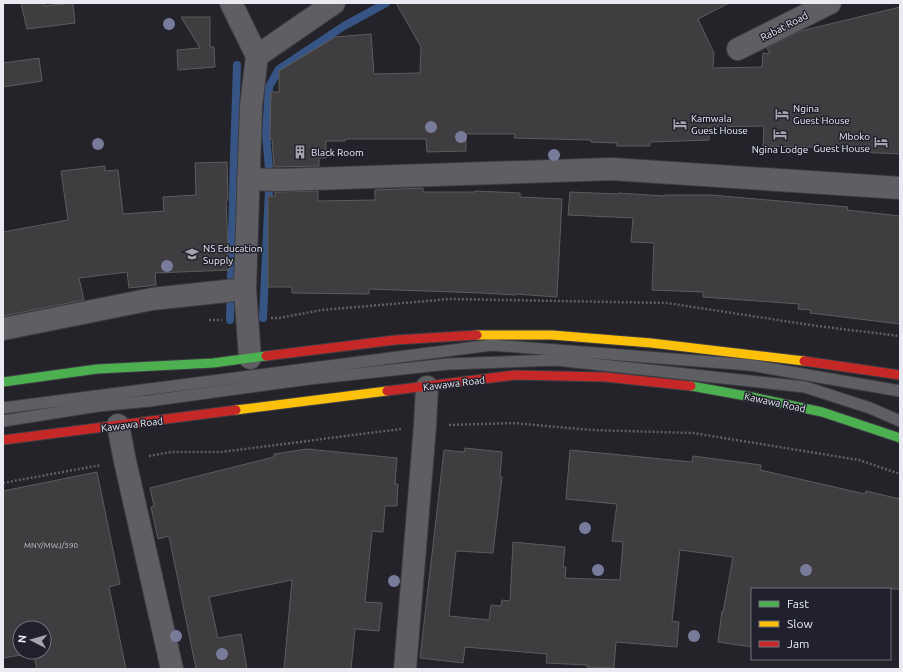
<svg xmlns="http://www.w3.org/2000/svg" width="903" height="672" font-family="Ubuntu,sans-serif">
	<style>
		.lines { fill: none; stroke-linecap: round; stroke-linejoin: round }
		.stream { stroke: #375584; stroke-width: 8 }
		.building { fill: #3f3d3f; stroke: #5e5b5d; fill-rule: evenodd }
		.lane-casing { stroke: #3d3d43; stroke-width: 13 }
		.street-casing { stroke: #3d3d43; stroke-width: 24 }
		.fast-casing { stroke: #3d3d43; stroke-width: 11 }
		.slow-casing { stroke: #3d3d43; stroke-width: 11 }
		.jam-casing { stroke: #3d3d43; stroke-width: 11 }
		.path { stroke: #5e5f64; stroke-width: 2.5; stroke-dasharray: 2 2; stroke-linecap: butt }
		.lane { stroke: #5e5e63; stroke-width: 11 }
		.street { stroke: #5e5e63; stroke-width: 22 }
		.fast { stroke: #4caf50; stroke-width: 9 }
		.slow { stroke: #ffc107; stroke-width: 9 }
		.jam { stroke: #c62828; stroke-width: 9 }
		.tree { fill: #797b9a }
		.labels { text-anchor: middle; stroke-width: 3; stroke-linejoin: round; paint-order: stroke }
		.number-label { font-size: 8px; fill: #bfc0c5 }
		.street-label { font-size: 10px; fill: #eaebf2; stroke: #20212c }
		.poi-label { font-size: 10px; fill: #eaebf2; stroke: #20212c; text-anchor: start }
	</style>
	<rect width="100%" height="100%" fill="#232329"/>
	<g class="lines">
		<!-- stream -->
		<g class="stream">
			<polyline points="269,169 266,134 269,87 279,69 344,26 386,3"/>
			<polyline points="263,318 269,189"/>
			<polyline points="230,320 234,155 237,65"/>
		</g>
	</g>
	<!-- building -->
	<g class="building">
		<polygon points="21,3 44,3 44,6 73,3 75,23 27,29"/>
		<polygon points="396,3 729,3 698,19 714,53 713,68 762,67 763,53 770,54 767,48 801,31 900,7 900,154 859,152 859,148 763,146 764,126 709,127 709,140 650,142 650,146 617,146 617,143 591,142 591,140 514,138 515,134 466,134 466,151 427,152 426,139 345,139 345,141 326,141 326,158 319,158 319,166 274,167 272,139 270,139 271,92 279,92 279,71 335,37 371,34 374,74 420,73 421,47"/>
		<polygon points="181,17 210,17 210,47 214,47 215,67 178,70 177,50 200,48"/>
		<polygon points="39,58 42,81 3,87 3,63"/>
		<polygon points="227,162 228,200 226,201 229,270 155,273 156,285 129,288 127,272 79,278 84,300 3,316 3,232 68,220 61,171 105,166 105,171 118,170 123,214 164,211 163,197 196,195 195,163"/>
		<polygon points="422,188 423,188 423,192 475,192 475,191 520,193 520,197 562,199 557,297 515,294 515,295 482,293 369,289 369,294 292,293 292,287 268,287 268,196 275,196 275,192 318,191 318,201 375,200 375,190"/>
		<polygon points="570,192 618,194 618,193 664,196 665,195 711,195 848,207 847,210 900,216 900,324 810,313 811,310 798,309 799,304 703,297 703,292 652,290 654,243 631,242 633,218 568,215"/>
		<polygon points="465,448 502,452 500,477 502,477 493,553 456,551 449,616 489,620 491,605 501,606 502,600 510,601 513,542 565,547 563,567 566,567 565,578 620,580 623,542 612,541 617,504 566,499 570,450 692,462 693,456 761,465 760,470 865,494 866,491 900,499 900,589 752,589 752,647 718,642 722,611 723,612 733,557 680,550 672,621 679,622 677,647 616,642 614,668 587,667 587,665 546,663 547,654 465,647 463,663 420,658 444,450 464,452"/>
		<polygon points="307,449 397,458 395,484 398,484 397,506 385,506 383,532 372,531 365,602 382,603 379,631 355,629 351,669 284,669 292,580 209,597 218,638 241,634 247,669 196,669 169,536 158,539 151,507 154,506 150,488 274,457 274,454"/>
		<path d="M97 472 120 584 109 587 126 669H37L33 653 3 658V491ZM20 628H44V652H20Z"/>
	</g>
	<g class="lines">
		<!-- lane casing -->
		<g class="lane-casing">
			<g id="lane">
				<polyline points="3,408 492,345 750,365 900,391"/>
				<polyline points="3,421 98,406 149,401 309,379 448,364 556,360 805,387 870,408 900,421"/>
			</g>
		</g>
		<!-- street casing -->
		<g class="street-casing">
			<g id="street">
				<polyline points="231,3 257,56"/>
				<polyline points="738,49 830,3"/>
				<polyline points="248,179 280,180 612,169 900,188"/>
				<polyline points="3,329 152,299 245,289"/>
				<polyline points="250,358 245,289 251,106 257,56 334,3"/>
				<polyline points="118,425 125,461 172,669"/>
				<polyline points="405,669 425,426 427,387"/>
			</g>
		</g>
		<!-- fast casing -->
		<g class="fast-casing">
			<g id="fast">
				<polyline points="3,382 97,369 213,363 266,356"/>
				<polyline points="691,386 752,397 822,412 900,438"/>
			</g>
		</g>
		<!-- slow casing -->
		<g class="slow-casing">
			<g id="slow">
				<polyline points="477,335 552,335 651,343 804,361"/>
				<polyline points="236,410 387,391"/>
			</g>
		</g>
		<!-- jam casing -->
		<g class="jam-casing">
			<g id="jam">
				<polyline points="266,356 395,340 477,335"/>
				<polyline points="804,361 900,375"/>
				<polyline points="387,391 515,375 605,377 691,386"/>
				<polyline points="3,440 236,410"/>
			</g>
		</g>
		<!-- path -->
		<g class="path">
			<polyline points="271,318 279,318 322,310 450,299 667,303 817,326 900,336"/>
			<polyline points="209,320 222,320"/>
			<polyline points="449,425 513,423 591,430 693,433 859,460 900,474"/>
			<polyline points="149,456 171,452 221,452 401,429"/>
			<polyline points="3,483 101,465"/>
		</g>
		<!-- lane -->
		<use href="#lane" class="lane"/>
		<!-- street -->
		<use href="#street" class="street"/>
		<!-- fast -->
		<use href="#fast" class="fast"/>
		<!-- slow -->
		<use href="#slow" class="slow"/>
		<!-- jam -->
		<use href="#jam" class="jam"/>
	</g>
	<!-- trees -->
	<g class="tree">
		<circle cx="169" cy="24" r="6"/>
		<circle cx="431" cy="127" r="6"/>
		<circle cx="461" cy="137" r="6"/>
		<circle cx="98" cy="144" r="6"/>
		<circle cx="554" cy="155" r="6"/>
		<circle cx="167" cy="266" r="6"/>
		<circle cx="585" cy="528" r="6"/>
		<circle cx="598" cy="570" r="6"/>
		<circle cx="806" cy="570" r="6"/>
		<circle cx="394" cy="581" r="6"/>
		<circle cx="176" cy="636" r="6"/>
		<circle cx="694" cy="636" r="6"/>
		<circle cx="222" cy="654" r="6"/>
	</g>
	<!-- icons -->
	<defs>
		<g id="hotel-bare" transform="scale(1.08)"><path d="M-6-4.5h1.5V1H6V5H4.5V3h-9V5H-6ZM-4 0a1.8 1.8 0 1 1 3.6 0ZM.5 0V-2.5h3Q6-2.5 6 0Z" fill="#a4a5ac" stroke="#20212c" stroke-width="2.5" paint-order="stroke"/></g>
		<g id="building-bare" transform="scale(1.08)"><path d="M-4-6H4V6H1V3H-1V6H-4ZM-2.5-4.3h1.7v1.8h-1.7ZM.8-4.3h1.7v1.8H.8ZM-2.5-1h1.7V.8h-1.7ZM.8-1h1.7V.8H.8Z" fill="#a4a5ac" stroke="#20212c" stroke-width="2.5" paint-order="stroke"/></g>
		<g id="school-bare" transform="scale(1.08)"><path d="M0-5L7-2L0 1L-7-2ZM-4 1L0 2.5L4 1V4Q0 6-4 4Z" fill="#a4a5ac" stroke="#20212c" stroke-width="2.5" paint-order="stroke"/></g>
	</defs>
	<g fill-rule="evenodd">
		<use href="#hotel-bare" x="782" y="114"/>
		<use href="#hotel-bare" x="680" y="124"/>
		<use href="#hotel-bare" x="780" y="134"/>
		<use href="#hotel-bare" x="881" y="142"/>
		<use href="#building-bare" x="300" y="152"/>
		<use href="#school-bare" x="192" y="254"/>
	</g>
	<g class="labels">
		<!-- number labels -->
		<g class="number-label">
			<text x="51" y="548">MNY/MWJ/590</text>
		</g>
		<!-- street labels -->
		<g class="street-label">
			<text transform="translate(784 26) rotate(-27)" y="4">Rabat Road</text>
			<text transform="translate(454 383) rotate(-7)" y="4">Kawawa Road</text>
			<text transform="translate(775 402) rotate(12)" y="4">Kawawa Road</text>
			<text transform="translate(132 424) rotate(-7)" y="4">Kawawa Road</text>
		</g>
		<!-- poi labels -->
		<g class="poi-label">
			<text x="793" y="112">Ngina<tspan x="793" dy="12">Guest House</tspan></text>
			<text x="691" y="122">Kamwala<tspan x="691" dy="12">Guest House</tspan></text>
			<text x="870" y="140" text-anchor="end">Mboko<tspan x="870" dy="12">Guest House</tspan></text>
			<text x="780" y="153" text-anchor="middle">Ngina Lodge</text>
			<text x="311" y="156">Black Room</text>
			<text x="203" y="252">NS Education<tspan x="203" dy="12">Supply</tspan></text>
		</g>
	</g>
	<!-- border -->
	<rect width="903" height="672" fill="none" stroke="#eaebf2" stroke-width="8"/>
	<!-- legend -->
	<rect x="751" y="588" width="140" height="72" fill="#20212c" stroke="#71727b"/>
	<rect x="759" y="601" width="20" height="6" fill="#4caf50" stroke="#71727b"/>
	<text x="787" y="608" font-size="12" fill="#eaebf2">Fast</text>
	<rect x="759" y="621" width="20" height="6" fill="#ffc107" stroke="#71727b"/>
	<text x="787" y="628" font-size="12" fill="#eaebf2">Slow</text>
	<rect x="759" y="641" width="20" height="6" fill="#c62828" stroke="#71727b"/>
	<text x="787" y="648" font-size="12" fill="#eaebf2">Jam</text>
	<!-- north arrow -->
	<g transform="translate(32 640) rotate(276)"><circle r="19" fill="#20212c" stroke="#71727b"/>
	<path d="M0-3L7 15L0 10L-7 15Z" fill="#a4a5ac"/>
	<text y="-6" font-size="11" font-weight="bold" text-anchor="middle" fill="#eaebf2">N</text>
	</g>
</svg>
